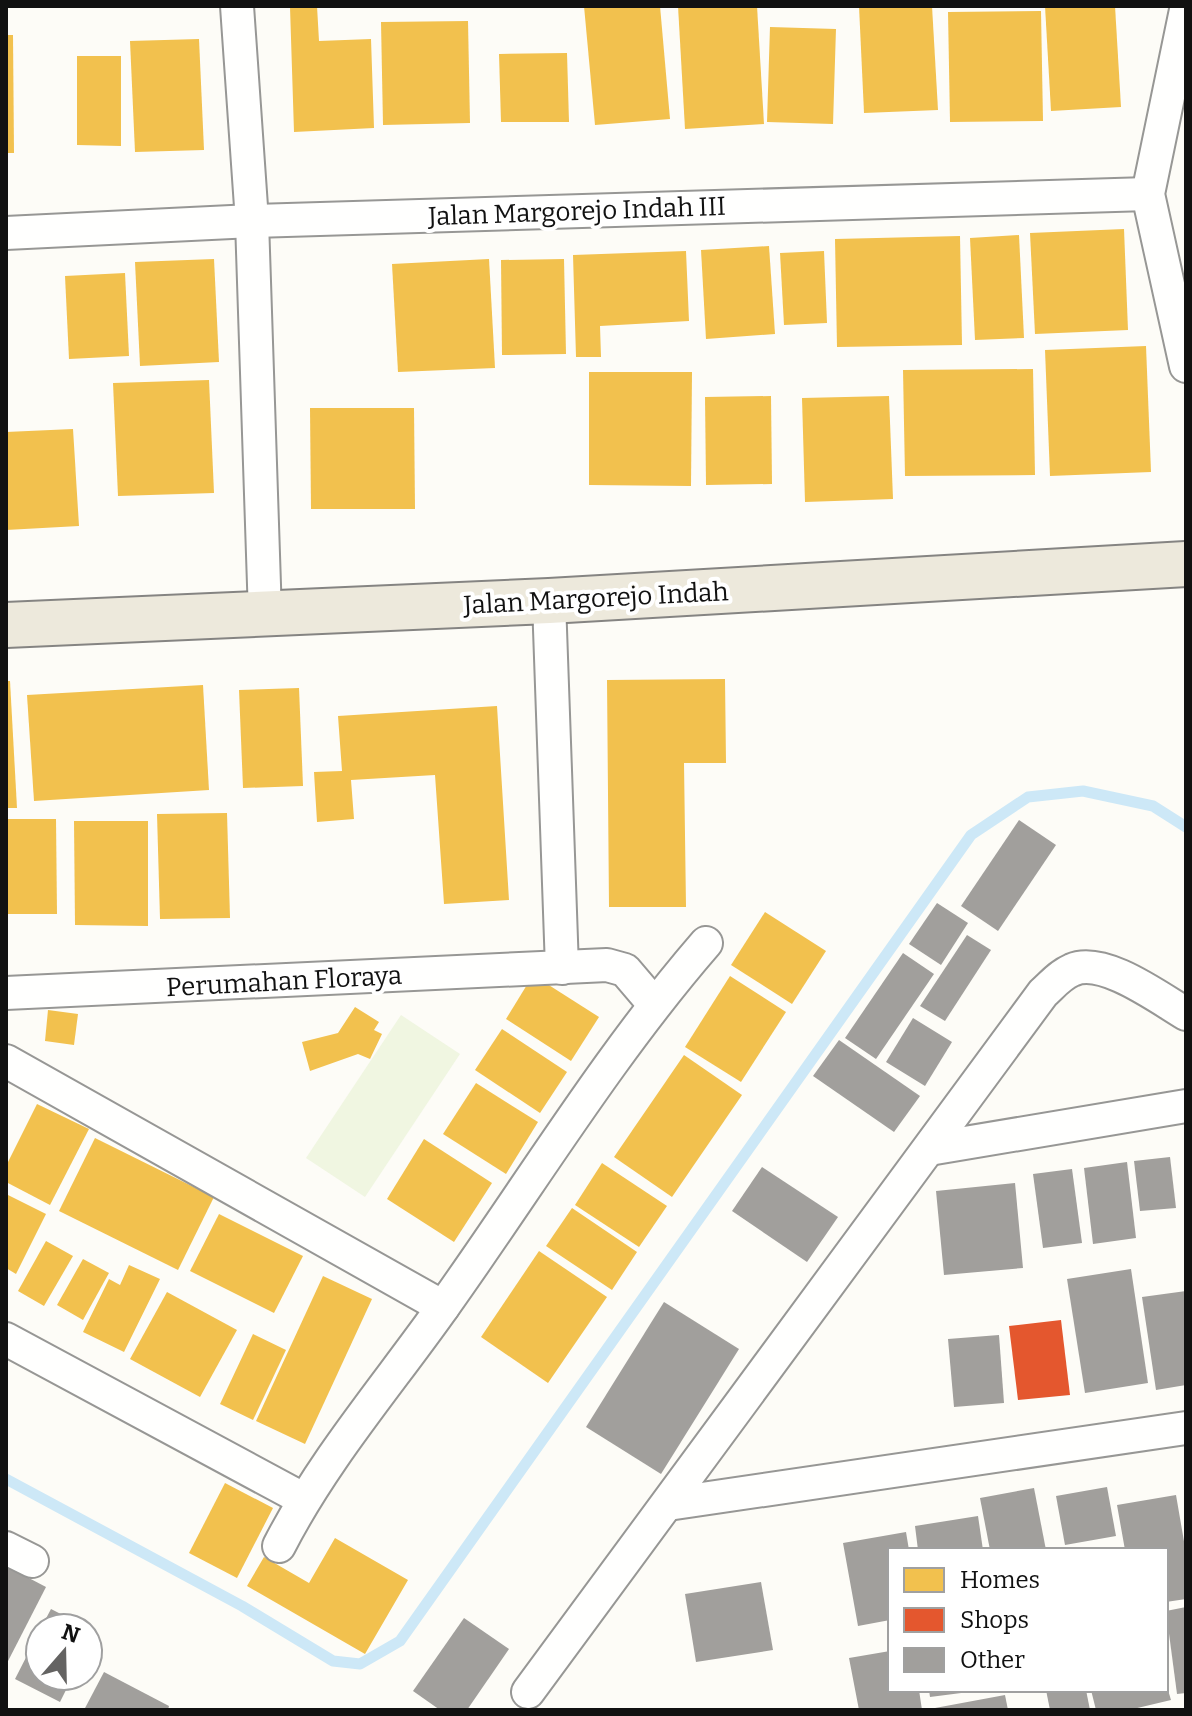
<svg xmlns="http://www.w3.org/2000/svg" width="1192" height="1716" font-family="Bitter,serif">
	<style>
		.pitch { fill: #f0f6e1 }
		.homes { fill: #f2c14e }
		.shops { fill: #e4572e }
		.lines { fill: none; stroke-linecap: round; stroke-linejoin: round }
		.stream { stroke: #cde8f7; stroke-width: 11 }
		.building { fill: #a19f9c }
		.street-casing { stroke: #979795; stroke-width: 36 }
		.primary-casing { stroke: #858482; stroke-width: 48 }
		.street { stroke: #fffffe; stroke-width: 32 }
		.primary { stroke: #ede9dc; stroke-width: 44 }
		.labels { text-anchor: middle; stroke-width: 8; stroke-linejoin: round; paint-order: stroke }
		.street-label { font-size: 26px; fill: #111; stroke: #fff }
	</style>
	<rect width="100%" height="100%" fill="#fdfcf7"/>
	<!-- pitch -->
	<polygon class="pitch" points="401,1015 460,1054 365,1197 306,1158"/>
	<!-- homes -->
	<g class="homes">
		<polygon points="317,6 319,41 371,39 374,128 294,132 290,7"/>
		<polygon points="584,6 660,6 670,119 595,125"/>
		<polygon points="678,6 757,6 764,124 685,129"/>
		<polygon points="859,6 932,6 938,110 864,113"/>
		<polygon points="1045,6 1115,6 1121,107 1051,111"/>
		<polygon points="1041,11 1043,121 950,122 948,12"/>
		<polygon points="468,21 470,123 383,125 381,22"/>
		<polygon points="770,27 836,29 833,124 767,122"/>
		<polygon points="6,35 13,35 14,153 6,153"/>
		<polygon points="199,39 204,150 135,152 130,41"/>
		<polygon points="567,53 569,122 501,122 499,54"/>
		<polygon points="77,56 121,56 121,146 77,145"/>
		<polygon points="1124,229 1128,330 1035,334 1030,233"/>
		<polygon points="1019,235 1024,338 975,340 970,238"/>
		<polygon points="960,236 962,345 837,347 835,239"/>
		<polygon points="769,246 775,334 706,339 701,250"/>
		<polygon points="686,251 689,321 600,326 601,357 576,357 573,255"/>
		<polygon points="824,251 827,323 784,325 780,253"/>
		<polygon points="214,259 219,362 140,366 135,262"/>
		<polygon points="489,259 495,368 398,372 392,264"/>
		<polygon points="564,259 566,354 502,355 501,260"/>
		<polygon points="125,273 129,356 69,359 65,276"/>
		<polygon points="1146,346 1151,472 1050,476 1045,350"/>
		<polygon points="1033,369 1035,475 905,476 903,370"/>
		<polygon points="589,372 692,372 691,486 589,485"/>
		<polygon points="209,380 214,493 118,496 113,383"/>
		<polygon points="771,396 772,484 706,485 705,397"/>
		<polygon points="889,396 893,499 805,502 802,398"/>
		<polygon points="310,408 414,408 415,509 311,509"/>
		<polygon points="73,429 79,526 6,530 6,432"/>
		<polygon points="725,679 726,763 684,763 686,907 609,907 607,680"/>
		<polygon points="6,681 10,681 17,808 6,808"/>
		<polygon points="203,685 209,790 34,801 27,695"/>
		<polygon points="299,688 303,786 243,788 239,690"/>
		<polygon points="497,706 509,900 444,904 435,775 351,780 354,819 317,822 314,772 342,771 338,716"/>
		<polygon points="227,813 230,918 160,919 157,814"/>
		<polygon points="6,819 56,819 57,914 6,914"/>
		<polygon points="74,821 148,821 148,926 75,925"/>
		<polygon points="765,912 826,951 792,1004 731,965"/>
		<polygon points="533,975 599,1017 571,1061 506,1019"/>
		<polygon points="730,976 786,1012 741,1082 685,1047"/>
		<polygon points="355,1007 379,1022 374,1030 382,1034 370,1059 358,1054 310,1071 302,1042 338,1033"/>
		<polygon points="48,1010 78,1014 74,1045 45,1041"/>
		<polygon points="502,1029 567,1072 540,1113 475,1070"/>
		<polygon points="684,1055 742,1095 672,1197 614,1157"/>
		<polygon points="476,1083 538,1122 506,1174 443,1134"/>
		<polygon points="37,1104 89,1129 50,1205 6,1182 6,1166"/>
		<polygon points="95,1138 214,1197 178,1270 59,1211"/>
		<polygon points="424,1139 492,1183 454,1242 387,1199"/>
		<polygon points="602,1163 667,1206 639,1247 575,1205"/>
		<polygon points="6,1194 46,1214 16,1274 6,1268"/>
		<polygon points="572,1208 637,1252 612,1290 546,1246"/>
		<polygon points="219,1214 303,1256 274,1313 190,1271"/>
		<polygon points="46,1241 73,1256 44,1306 18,1291"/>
		<polygon points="539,1251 607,1297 548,1383 481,1337"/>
		<polygon points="83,1259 109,1273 83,1320 57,1305"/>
		<polygon points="129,1265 160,1279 124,1352 83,1332 109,1279 120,1285"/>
		<polygon points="323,1276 372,1299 305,1444 256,1421"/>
		<polygon points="167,1292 237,1330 200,1397 130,1359"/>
		<polygon points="253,1334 286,1350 253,1420 220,1404"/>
		<polygon points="225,1483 273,1508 237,1578 189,1553"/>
		<polygon points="335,1538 408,1580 365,1654 247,1586 264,1557 309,1583"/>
	</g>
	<!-- shops -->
	<polygon class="shops" points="1061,1320 1070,1395 1018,1400 1009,1326"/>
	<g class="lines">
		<!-- stream -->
		<polyline class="stream" points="6,1479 242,1606 333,1661 360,1664 400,1641 971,835 1028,797 1083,791 1153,806 1186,827"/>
	</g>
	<!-- building -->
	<g class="building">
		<polygon points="1019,820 1056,845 998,931 961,906"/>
		<polygon points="937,903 968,923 941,965 909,944"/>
		<polygon points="967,935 991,950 945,1021 920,1006"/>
		<polygon points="903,953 934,974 876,1059 845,1038"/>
		<polygon points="913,1018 952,1042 925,1086 886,1062"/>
		<polygon points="839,1040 920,1096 894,1132 813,1076"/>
		<polygon points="1170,1157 1176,1208 1140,1211 1134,1161"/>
		<polygon points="1127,1162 1136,1238 1093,1244 1084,1168"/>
		<polygon points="762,1167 838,1217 807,1262 732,1211"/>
		<polygon points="1072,1169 1082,1243 1043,1248 1033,1174"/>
		<polygon points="1015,1183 1023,1268 944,1275 936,1191"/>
		<polygon points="1131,1269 1148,1383 1085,1393 1067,1279"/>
		<polygon points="1186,1291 1186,1385 1156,1390 1142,1297"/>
		<polygon points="664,1302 739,1349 661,1474 586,1427"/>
		<polygon points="999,1335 1004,1403 954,1407 948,1339"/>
		<polygon points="1107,1487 1116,1536 1065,1545 1056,1496"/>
		<polygon points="1034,1488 1046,1550 990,1550 980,1498"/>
		<polygon points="1176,1495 1186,1553 1186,1599 1166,1602 1166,1550 1125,1550 1117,1505"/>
		<polygon points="978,1516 983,1550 918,1550 915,1526"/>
		<polygon points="906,1532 909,1550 890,1550 890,1620 858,1626 843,1543"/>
		<polygon points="6,1566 46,1587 6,1665"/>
		<polygon points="761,1582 773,1650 696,1662 685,1594"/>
		<polygon points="1186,1607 1186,1693 1177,1694 1166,1611"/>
		<polygon points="51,1609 96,1632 88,1647 88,1628 41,1628"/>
		<polygon points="464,1618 509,1649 467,1710 440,1710 413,1691"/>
		<polygon points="40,1630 40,1676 73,1676 60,1702 15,1679"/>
		<polygon points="890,1651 890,1690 919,1690 922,1710 859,1710 849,1658"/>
		<polygon points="104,1672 169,1706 168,1710 84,1710"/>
		<polygon points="929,1690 969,1690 969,1692 930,1697"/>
		<polygon points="1046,1690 1086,1690 1090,1710 1050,1710"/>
		<polygon points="1091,1690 1168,1690 1171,1700 1129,1710 1096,1710"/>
		<polygon points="1005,1695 1008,1710 935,1710 935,1708"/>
	</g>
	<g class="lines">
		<!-- street casing -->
		<g class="street-casing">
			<g id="street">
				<polyline points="237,6 252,221 265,615"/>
				<polyline points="1186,10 1148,194 1186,366"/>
				<polyline points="6,233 252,221 1148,194"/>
				<polyline points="549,601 562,968"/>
				<polyline points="6,993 607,965 625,970 654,1004"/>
				<polyline points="6,1061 443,1307"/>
				<polyline points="929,1149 1186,1106"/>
				<polyline points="6,1339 303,1499"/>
				<polyline points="668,1504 1186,1428"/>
				<path d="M279 1546C323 1460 387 1386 443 1307 530 1185 608 1056 706 943"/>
				<polyline points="6,1548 32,1561"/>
				<path d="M528 1692 1043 993C1052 985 1060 975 1072 970 1103 956 1159 998 1186 1014"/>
			</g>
		</g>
		<!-- primary casing -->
		<g class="primary-casing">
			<polyline id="primary" points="6,625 549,601 1186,564"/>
		</g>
		<!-- street -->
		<use href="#street" class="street"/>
		<!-- primary -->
		<use href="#primary" class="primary"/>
	</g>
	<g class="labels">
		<!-- street labels -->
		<g class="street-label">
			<text transform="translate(577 211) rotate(-2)" y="9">Jalan Margorejo Indah III</text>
			<text transform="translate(596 598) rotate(-3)" y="9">Jalan Margorejo Indah</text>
			<text transform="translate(284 981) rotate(-3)" y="9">Perumahan Floraya</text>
		</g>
	</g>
	<!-- border -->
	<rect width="1192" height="1716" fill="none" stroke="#111111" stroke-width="16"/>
	<!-- legend -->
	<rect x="888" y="1548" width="280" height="144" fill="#ffffff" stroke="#a0a0a0" stroke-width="2"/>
	<rect x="904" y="1568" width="40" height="24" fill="#f2c14e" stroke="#a0a0a0" stroke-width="2"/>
	<text x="960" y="1588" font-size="24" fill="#111111">Homes</text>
	<rect x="904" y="1608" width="40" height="24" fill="#e4572e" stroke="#a0a0a0" stroke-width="2"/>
	<text x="960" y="1628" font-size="24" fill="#111111">Shops</text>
	<rect x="904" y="1648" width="40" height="24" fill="#a19f9c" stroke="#a0a0a0" stroke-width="2"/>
	<text x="960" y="1668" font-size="24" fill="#111111">Other</text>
	<!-- north arrow -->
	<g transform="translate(64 1652) rotate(20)"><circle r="38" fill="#ffffff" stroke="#a0a0a0" stroke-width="2"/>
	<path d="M0-6L14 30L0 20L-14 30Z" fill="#646362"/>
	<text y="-12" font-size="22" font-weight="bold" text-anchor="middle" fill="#111111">N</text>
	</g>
</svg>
